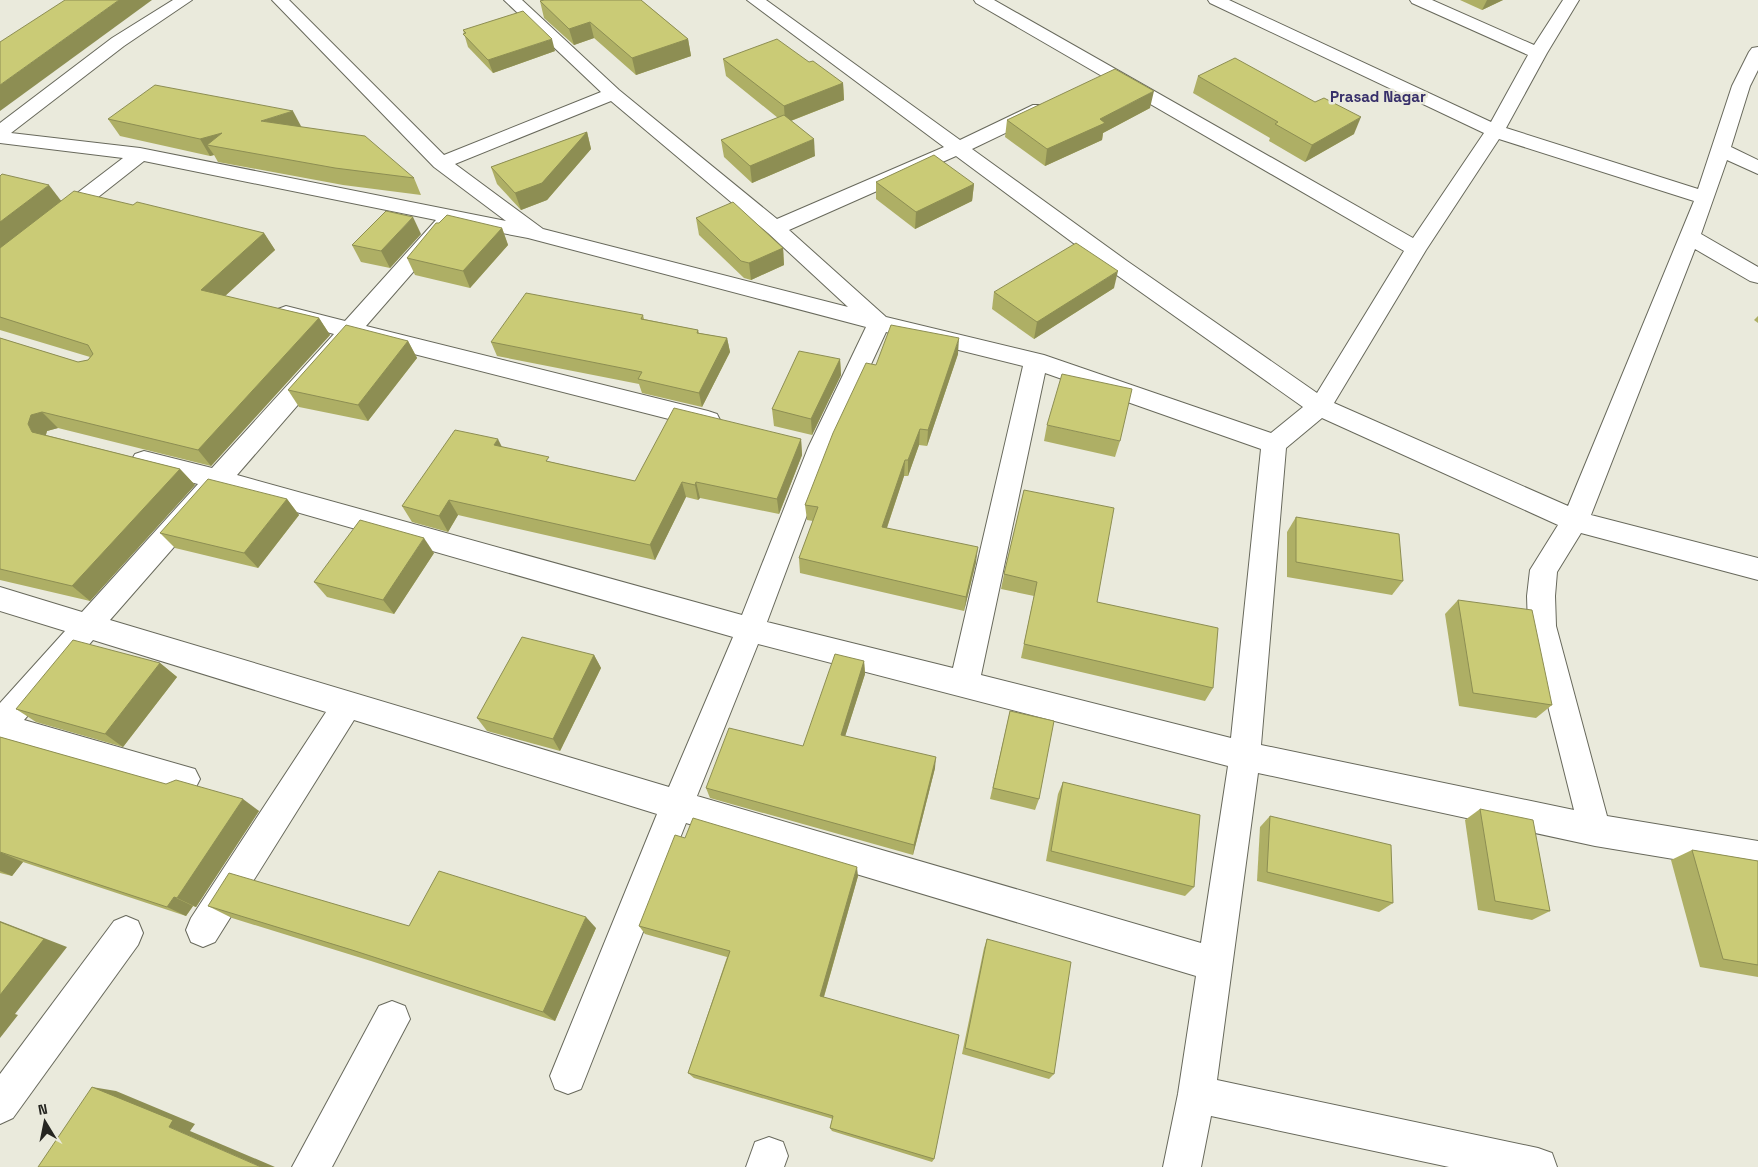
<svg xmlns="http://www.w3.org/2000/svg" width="1758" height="1167" font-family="'Space Grotesk',sans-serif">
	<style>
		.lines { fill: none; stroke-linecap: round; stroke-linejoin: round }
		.street-casing { stroke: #68695c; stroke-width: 2 }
		.street { fill: #fff; fill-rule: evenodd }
		.wall { fill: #aeaf65 }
		.shaded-wall { fill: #8d8e53 }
		.building { fill: #cacb76; stroke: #8d8e53 }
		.labels { text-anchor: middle; stroke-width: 5; stroke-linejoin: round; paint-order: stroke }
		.far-neighbourhood-label { font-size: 15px; font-weight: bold; fill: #372f6a; stroke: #eaeadc }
	</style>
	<rect width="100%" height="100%" fill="#eaeadc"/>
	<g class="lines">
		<!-- street casing -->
		<g class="street-casing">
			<g id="street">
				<path d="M173 0H192L124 46 11 133 140 148 506 221 434 167 272 0H289L444 155 601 92 504 0H522L619 90 777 219 944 147 747 0H766L960 140 1033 105H1047L1049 109 1047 113 972 149 1127 261 1317 393 1404 251 976 3 974 0H994L1413 238 1484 133 1210 3 1208 0H1229L1491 122 1528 55 1412 3 1410 0H1432L1534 45 1563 0H1579L1547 53 1506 128 1698 189 1732 86 1749 52 1752 48 1758 47V70L1750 86 1731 147 1758 160V174L1727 160 1701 234 1758 267V283L1750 281 1695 249 1591 515 1758 558V580L1581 533 1557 572 1555 596 1556 626 1607 816 1758 841V873L1595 846 1258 773 1217 1080 1538 1148 1552 1153 1557 1167H1449L1211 1116 1201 1167H1163L1178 1094 1196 976 686 823 581 1089 568 1094 555 1089 550 1076 657 814 354 720 215 942 203 947 191 942 186 930 191 918 326 712 93 640 24 720 195 769 200 779 195 789 184 794 0 741V703L65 631 0 611V587L82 612 198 484 135 468 131 461 135 454 144 451 212 468 334 334 278 319 275 314 278 309 286 306 345 321 436 220 144 161 8 268 0 270V252L123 158 0 143V123L112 38ZM611 101 768 233 848 307 543 229 455 164ZM1499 139 1694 201 1568 506 1334 403 1426 250ZM956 156 1111 271 1303 407 1271 433 1044 355 886 317 789 230ZM455 224 528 238 866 327 808 448 742 615 237 475 355 339 708 429 717 426 720 420 717 414 708 411 366 326ZM886 332 1023 366 953 668 767 622 832 448ZM1045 373 1261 449 1231 738 981 675ZM1322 418 1558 525 1530 570 1527 596 1528 626 1574 810 1261 745 1286 448ZM223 491 733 637 669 787 110 620ZM758 644 1228 766 1201 943 697 796Z"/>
				<polygon points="126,916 138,921 143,933 138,945 13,1118 0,1124 0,1074 114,921"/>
				<polygon points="392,1001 405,1006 410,1019 332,1167 292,1167 379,1006"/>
				<polygon points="769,1137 783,1142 788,1156 784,1167 746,1167 755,1142"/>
			</g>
		</g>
		<!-- street -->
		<use href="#street" class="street"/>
	</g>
	<!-- wall -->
	<g class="wall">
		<polygon points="540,0 641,0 688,39 691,56 636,75 594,38 574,45 544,18 540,1 541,1"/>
		<polygon points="1460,0 1503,0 1482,10"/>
		<polygon points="463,30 555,51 493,73 468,47"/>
		<polygon points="723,59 809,62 843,83 844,100 791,121 815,156 752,183 724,157 721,140 778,118 726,76"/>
		<polygon points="1198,76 1354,134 1305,162 1269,141 1270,138 1193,93"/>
		<polygon points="1150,108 1103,133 1102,140 1045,166 1005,137 1007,120"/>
		<polygon points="108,119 301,127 414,178 421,195 343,185 218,162 214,155 210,156 120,136"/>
		<polygon points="587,132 591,149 547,200 521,210 497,184 491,167"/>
		<polygon points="0,176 62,201 133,205 264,233 275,250 225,296 319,318 330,335 211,466 58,428 47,431 46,435 180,469 195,485 90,601 0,580 0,338 78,362 88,360 90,357 0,330"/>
		<polygon points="876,182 974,184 972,201 915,229 876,199"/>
		<polygon points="696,218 783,248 784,265 751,280 744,278 699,235"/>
		<polygon points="502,228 508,245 470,288 415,275 407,258"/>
		<polygon points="421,234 390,268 361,262 352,245"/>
		<polygon points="1114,288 1034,339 992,309 994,292"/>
		<polygon points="643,315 644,319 698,330 699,333 727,338 730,352 702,407 642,393 639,384 497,356 491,342"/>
		<polygon points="1758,316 1758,323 1754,320"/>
		<polygon points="408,341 417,358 368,421 299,407 288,390"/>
		<polygon points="958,354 927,446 919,445 908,476 904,476 887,528 976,562 964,611 800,573 799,558 813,521 807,520 805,505 876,365"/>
		<polygon points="840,359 841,375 812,435 774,426 772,409"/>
		<polygon points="1047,425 1120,441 1115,457 1044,441"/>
		<polygon points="801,439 802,455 779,514 700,498 698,500 686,497 655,560 458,515 448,532 412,522 402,506 502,447 551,462 635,481"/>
		<polygon points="1024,490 1097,602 1213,688 1205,701 1021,658 1034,596 1001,589 1004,574"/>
		<polygon points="287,499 299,515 258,568 175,548 160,533"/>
		<polygon points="1296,517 1403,581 1392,595 1287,577 1287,532"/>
		<polygon points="434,553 394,614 327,597 314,582"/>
		<polygon points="1458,600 1552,705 1536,718 1459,706 1445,614"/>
		<polygon points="594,655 601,668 560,751 487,731 477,718"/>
		<polygon points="864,661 865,674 845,736 935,768 913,855 710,798 706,788 803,746"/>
		<polygon points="160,663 177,677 123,747 36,722 16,709"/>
		<polygon points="1010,711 1039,799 1035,810 990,799"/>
		<polygon points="0,737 259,811 196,907 193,906 186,916 23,862 12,876 0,873"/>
		<polygon points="1063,782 1194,887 1185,896 1046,861 1058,794"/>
		<polygon points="1480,809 1550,911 1532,920 1478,910 1465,820"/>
		<polygon points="1270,816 1393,903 1379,912 1257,881 1260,827"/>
		<polygon points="1692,850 1758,861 1758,977 1700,967 1671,860"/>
		<polygon points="858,876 824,997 934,1159 932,1162 832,1131 830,1128 833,1119 694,1078 688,1073 727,957 645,934 639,926"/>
		<polygon points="208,906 409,926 596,928 555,1021 371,961 232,918"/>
		<polygon points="987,939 1054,1074 1049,1079 962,1054 984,948"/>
	</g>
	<!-- shaded-wall -->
	<g class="shaded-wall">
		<polygon points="119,0 152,0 0,111 0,85"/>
		<polygon points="1487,0 1503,0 1482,10"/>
		<polygon points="590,22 594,38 574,45 569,29"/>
		<polygon points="552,39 555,51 493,73 488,60"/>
		<polygon points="688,39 691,56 636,75 632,58"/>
		<polygon points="843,83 844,100 785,123 784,106"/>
		<polygon points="1154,91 1150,108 1103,133 1102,140 1045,166 1047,149 1100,119"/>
		<polygon points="293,111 302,128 261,121"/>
		<polygon points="1361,117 1354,134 1305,162 1312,145"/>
		<polygon points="587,132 591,149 547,200 521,210 515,193"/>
		<polygon points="222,133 207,145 214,155 210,156 200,139"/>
		<polygon points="814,139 815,156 752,183 750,166"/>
		<polygon points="974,184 972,201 915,229 916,212"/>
		<polygon points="49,185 62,202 0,250 0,222"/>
		<polygon points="413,217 421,234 390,268 381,251"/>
		<polygon points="502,228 508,245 470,288 463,271"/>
		<polygon points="264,233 275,250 213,307 201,290"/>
		<polygon points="783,248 784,265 751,280 749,263"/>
		<polygon points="1118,271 1114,288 1034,339 1037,322"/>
		<polygon points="319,318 330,335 211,466 198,450"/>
		<polygon points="727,338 730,352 702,407 699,393"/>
		<polygon points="959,338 958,354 927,446 928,430"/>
		<polygon points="408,341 417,358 368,421 358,405"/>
		<polygon points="840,359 841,375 812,435 811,419"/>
		<polygon points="42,412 58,428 47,431 44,440 32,432 28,424 31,415"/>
		<polygon points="920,429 919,445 908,476 908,460"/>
		<polygon points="498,439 506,455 494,445"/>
		<polygon points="801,439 802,455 779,514 777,499"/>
		<polygon points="905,460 904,476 882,542 882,527"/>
		<polygon points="180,469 195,485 90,601 72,586"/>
		<polygon points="682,482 686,497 655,560 650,545"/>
		<polygon points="696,482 700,498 698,500 695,485"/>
		<polygon points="287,499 299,515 258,568 244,553"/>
		<polygon points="449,500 458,515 448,532 439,516"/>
		<polygon points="424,538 434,553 394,614 383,600"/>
		<polygon points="978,547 976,562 964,611 966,597"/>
		<polygon points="594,655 601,668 560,751 553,739"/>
		<polygon points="864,661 865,674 842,746 841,735"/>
		<polygon points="160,663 177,677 123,747 105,734"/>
		<polygon points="936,757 935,768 913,855 914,845"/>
		<polygon points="243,799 259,811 196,907 177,898"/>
		<polygon points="0,852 23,862 12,876 0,871"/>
		<polygon points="857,867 858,876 822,1003 820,996"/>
		<polygon points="174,897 193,906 186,916 167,907"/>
		<polygon points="586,917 596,928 555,1021 543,1012"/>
		<polygon points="0,921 67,947 15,1014 18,1015 0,1038"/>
		<polygon points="92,1087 116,1091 195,1124 190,1131 275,1167 261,1167 169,1127"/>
	</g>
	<!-- building -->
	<g class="building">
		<polygon points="65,0 119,0 0,85 0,42"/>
		<polygon points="544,0 641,0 688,39 632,58 590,22 569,29 540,1"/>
		<polygon points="523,11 552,39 488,60 463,34 466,33 463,30"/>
		<polygon points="777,39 809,62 813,61 843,83 784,106 723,59"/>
		<polygon points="1235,58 1315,102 1324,98 1361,117 1312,145 1275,124 1278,122 1198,76"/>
		<polygon points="1115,69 1154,91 1100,119 1105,123 1047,149 1007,120"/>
		<polygon points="155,85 293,111 261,121 365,136 414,178 335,168 207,145 222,133 200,139 108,119"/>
		<polygon points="784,115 814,139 750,166 721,140"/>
		<polygon points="587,132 542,183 515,193 491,167"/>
		<polygon points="934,155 974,184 916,212 876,182"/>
		<polygon points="2,174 49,185 0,222 0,176"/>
		<polygon points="74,191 133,205 137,202 264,233 201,290 319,318 198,450 42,412 31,415 28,424 32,432 180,469 72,586 0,569 0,338 78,362 88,360 93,354 88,345 0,317 0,248"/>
		<polygon points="733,202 783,248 749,263 741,261 696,218"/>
		<polygon points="386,211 413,217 381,251 352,245"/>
		<polygon points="447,215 502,228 463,271 407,258 436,223 439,223"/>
		<polygon points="1076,243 1118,271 1037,322 994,292"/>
		<polygon points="526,293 643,315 641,319 698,330 697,333 727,338 699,393 638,379 642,372 491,342"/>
		<polygon points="346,325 408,341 358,405 288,390"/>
		<polygon points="891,325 959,338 928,430 920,429 908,460 905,460 882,527 978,547 966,597 799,558 818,507 805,505 833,433 866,363 876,365"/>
		<polygon points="799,351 840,359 811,419 772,409"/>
		<polygon points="1062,374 1132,389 1120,441 1047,425"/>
		<polygon points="674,408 801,439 777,499 696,482 695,485 682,482 650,545 449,500 439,516 402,506 455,430 498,439 494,445 549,457 546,461 635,481"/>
		<polygon points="208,479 287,499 244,553 160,533"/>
		<polygon points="1024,490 1114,508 1097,602 1218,628 1213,688 1024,644 1037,582 1004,574"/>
		<polygon points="1296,517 1399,534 1403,581 1296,562"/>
		<polygon points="360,520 424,538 383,600 314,582"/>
		<polygon points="1458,600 1532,610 1552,705 1473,693"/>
		<polygon points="522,637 594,655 553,739 477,718"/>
		<polygon points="73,640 160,663 105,734 16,709"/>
		<polygon points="835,654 864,661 841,735 936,757 914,845 706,788 729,728 803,746"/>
		<polygon points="1010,711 1054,721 1039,799 993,788"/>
		<polygon points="0,737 166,784 176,780 243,799 177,898 174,897 167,907 0,852"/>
		<polygon points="1063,782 1200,815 1194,887 1051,851"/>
		<polygon points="1480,809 1533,820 1550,911 1495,901"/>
		<polygon points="1270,816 1391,845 1393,903 1267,872"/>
		<polygon points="693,818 857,867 820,996 959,1035 934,1159 830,1128 833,1116 688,1073 730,951 639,926 675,835 685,838"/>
		<polygon points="1692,850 1758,861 1758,965 1723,959"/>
		<polygon points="439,871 586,917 543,1012 352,950 208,906 229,873 409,926"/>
		<polygon points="0,922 44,939 0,995"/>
		<polygon points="987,939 1071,962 1054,1074 965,1048"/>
		<polygon points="92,1087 173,1120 169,1127 261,1167 38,1167"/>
	</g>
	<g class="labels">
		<!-- far-neighbourhood labels -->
		<g class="far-neighbourhood-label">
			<text x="1378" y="102">Prasad Nagar</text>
		</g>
	</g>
	<!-- north arrow -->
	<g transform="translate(45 1122) rotate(350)" stroke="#eaeadc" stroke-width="4" paint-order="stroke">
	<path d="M0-4L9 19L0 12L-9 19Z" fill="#262621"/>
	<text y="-8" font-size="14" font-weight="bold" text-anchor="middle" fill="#262621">N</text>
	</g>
</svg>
